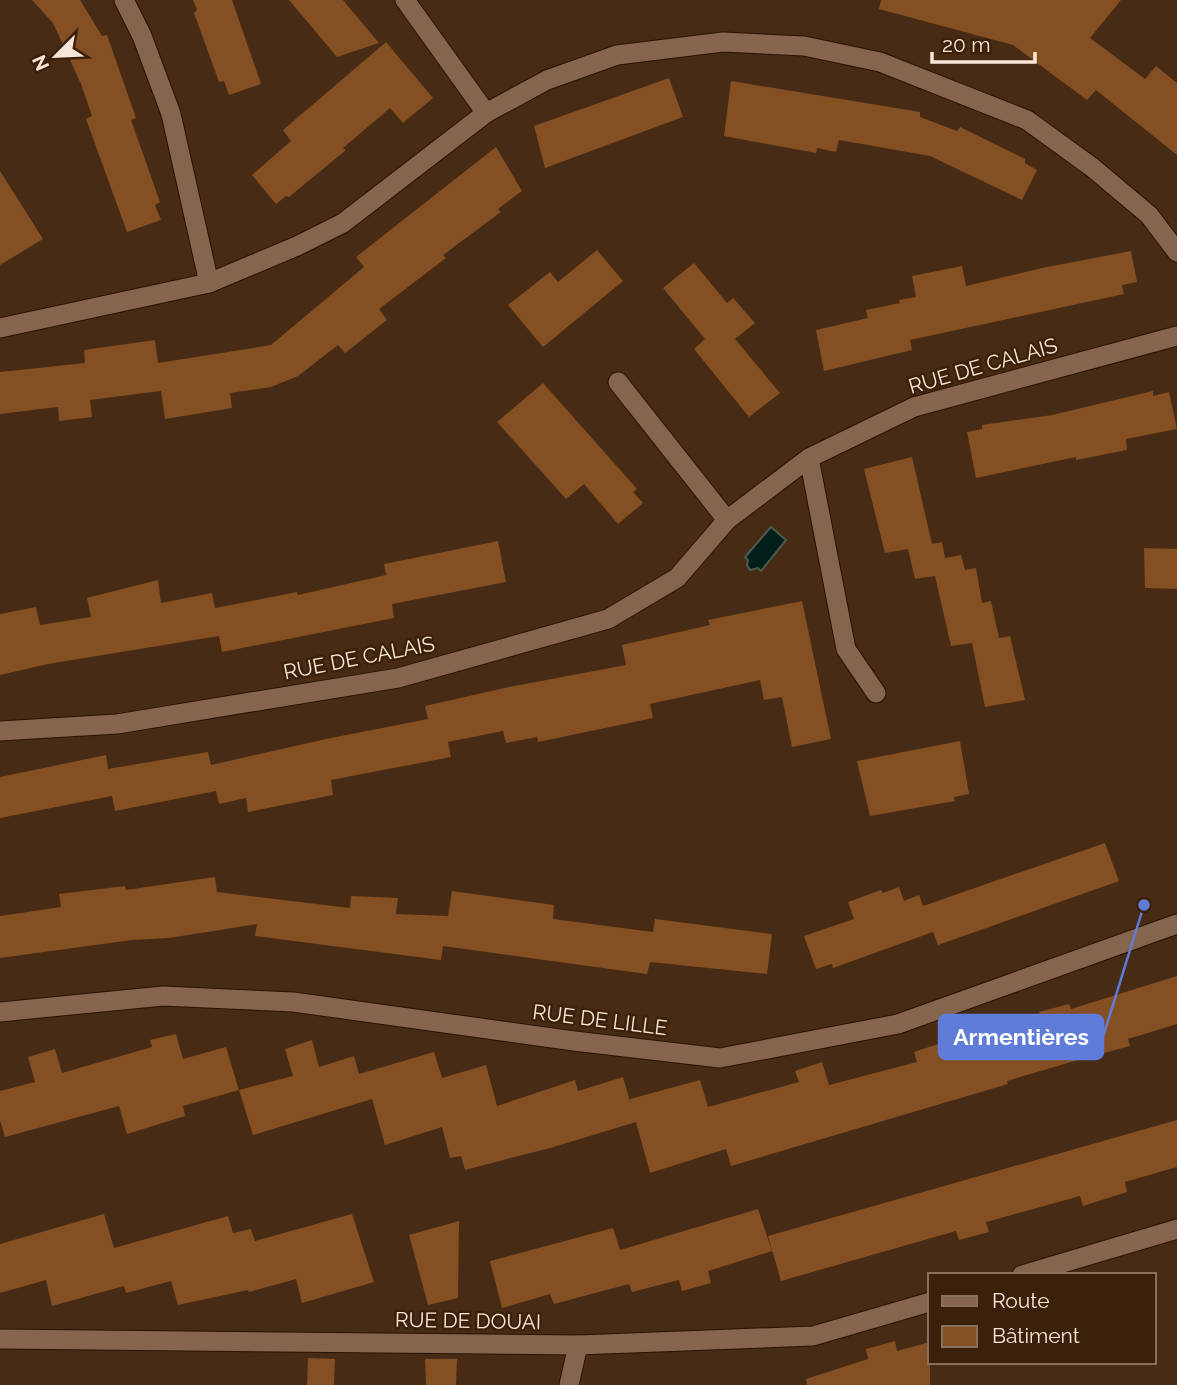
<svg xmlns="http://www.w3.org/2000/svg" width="1177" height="1385" font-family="Raleway,sans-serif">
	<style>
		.water { fill: #011e18; stroke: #4b5a52; stroke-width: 2 }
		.building { fill: #844f22 }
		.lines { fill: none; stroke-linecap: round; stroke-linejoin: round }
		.minor-casing { stroke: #2c1200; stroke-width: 21 }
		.minor { stroke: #85654d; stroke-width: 19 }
		.labels { text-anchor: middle; stroke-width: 5; stroke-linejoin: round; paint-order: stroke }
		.street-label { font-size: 21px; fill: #f9e6d9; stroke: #3c210a }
		.leader { fill: none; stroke: #5f7cd8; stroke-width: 2.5 }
		.callout-dot { fill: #5f7cd8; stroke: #3c210a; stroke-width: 2.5 }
		.callout { fill: #5f7cd8; stroke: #5f7cd8; stroke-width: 2.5 }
		.callout-label { font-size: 23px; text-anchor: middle; font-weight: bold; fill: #fff }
	</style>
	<rect width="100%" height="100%" fill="#472b14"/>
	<!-- water -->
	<polygon class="water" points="771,527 786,540 761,571 758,568 750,570 747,565 748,560 745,557"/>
	<!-- building -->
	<g class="building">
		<polygon points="32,0 80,0 102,36 107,35 136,118 131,120 160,202 155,205 161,220 127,232 86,119 92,116 81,84 53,23"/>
		<polygon points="193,0 232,0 261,84 229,95 224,81 219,82 194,13 197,10"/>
		<polygon points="289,0 343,0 379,43 337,57"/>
		<polygon points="881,0 1121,0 1090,38 1145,79 1156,66 1177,83 1177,155 1096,90 1087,100 1013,45 879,9"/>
		<polygon points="386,42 433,98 403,123 390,108 343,148 346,150 289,197 286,196 276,204 252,175 291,141 283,130"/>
		<polygon points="669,78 683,117 545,168 534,126"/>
		<polygon points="731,81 920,112 920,117 957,131 960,127 1025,159 1025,163 1037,170 1022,200 930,156 839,140 836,152 817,148 816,153 724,136"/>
		<polygon points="496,147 522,191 498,209 501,212 443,255 446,258 379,309 387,320 345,353 338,345 298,376 271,387 230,393 232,408 165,419 161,391 90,400 92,417 59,421 58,407 0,414 0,372 85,363 84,350 155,340 158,363 271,345 364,267 356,257"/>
		<polygon points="0,171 43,239 0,265"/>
		<polygon points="597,250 623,281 543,347 508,305 550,272 558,282"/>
		<polygon points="1131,251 1137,282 1122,285 1124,294 910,340 912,350 824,371 816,330 868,318 866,310 900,303 899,300 916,297 912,276 962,266 966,286 1042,268"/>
		<polygon points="694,263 727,303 733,298 755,323 735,339 780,393 749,417 694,349 705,339 663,288"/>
		<polygon points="543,383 637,489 633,492 643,503 618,524 584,484 566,499 497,422"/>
		<polygon points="1153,391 1153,396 1169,392 1177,429 1126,439 1127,450 1076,460 1076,457 976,478 967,432 982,429 982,425 1052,415"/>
		<polygon points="912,457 932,544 942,542 945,558 961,555 965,570 976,568 982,603 991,601 999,638 1010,636 1025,700 985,707 972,643 951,646 935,576 915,579 908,549 885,553 864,469"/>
		<polygon points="498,541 506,582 392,604 394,618 222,652 219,636 48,664 0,675 0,614 36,607 40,625 91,617 87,598 158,580 161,603 212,593 215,608 297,592 298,595 386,575 384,564"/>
		<polygon points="1144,548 1177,549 1177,589 1145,588"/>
		<polygon points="802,601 831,739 792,747 782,697 764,700 760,680 650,704 653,718 538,742 537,737 506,743 503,731 448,742 451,757 331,780 333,795 248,812 246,798 219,804 216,791 115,811 112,796 0,818 0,777 106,755 108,769 208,752 211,765 326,739 428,719 425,706 509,687 626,665 622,645 710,625 708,620"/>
		<polygon points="960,741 969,794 954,797 955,801 870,816 857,761"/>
		<polygon points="1105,843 1119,881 938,945 933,932 833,968 832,964 816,969 804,936 854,919 848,902 881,890 883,893 899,887 904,901 919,895 923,906"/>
		<polygon points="215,877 217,892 350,908 351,896 398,898 396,914 448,916 452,891 554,905 553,919 653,932 655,919 772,934 767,974 650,962 647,974 443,946 441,960 255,936 257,924 169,938 132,940 0,958 0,916 61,907 59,894 125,886 126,890"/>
		<polygon points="1177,976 1177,1024 1128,1039 1130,1046 1071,1062 1007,1081 1008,1084 731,1166 726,1149 650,1173 636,1122 550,1148 465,1170 461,1156 450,1158 442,1127 385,1145 372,1099 253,1135 239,1090 293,1076 285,1049 312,1040 319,1067 354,1056 359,1074 434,1052 442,1078 486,1065 497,1106 575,1080 578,1091 623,1077 631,1105 630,1099 700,1080 708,1107 799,1082 795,1071 822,1062 829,1085 917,1062 914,1052 944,1042 946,1051 1043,1022 1039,1012 1069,1004 1071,1009"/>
		<polygon points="176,1034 183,1059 226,1047 239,1090 183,1106 185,1116 127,1134 119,1106 5,1137 0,1120 0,1091 35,1082 28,1057 55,1049 62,1073 152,1047 150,1040"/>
		<polygon points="1177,1120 1177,1167 1125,1182 1127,1192 1083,1206 1080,1196 986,1222 989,1232 959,1240 956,1231 781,1281 768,1236"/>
		<polygon points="758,1209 772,1251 708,1271 711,1283 682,1291 679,1280 632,1292 629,1284 554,1304 550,1294 502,1308 490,1261 613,1228 620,1250"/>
		<polygon points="104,1214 114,1248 228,1216 233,1233 251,1229 255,1241 352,1214 374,1282 302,1303 296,1279 249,1292 248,1290 178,1305 171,1281 126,1293 124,1286 52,1306 46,1280 0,1293 0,1244"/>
		<polygon points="459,1221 458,1298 428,1305 409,1235"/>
		<polygon points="895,1341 897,1351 930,1342 930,1385 807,1385 806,1379 868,1359 866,1349"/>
		<polygon points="308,1358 335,1359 334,1385 307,1385"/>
		<polygon points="425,1359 457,1359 456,1385 426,1385"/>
	</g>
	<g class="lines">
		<!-- minor casing -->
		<g class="minor-casing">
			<g id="minor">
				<polyline points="124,0 142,36 171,114 209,283"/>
				<polyline points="405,0 486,113"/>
				<polyline points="0,328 209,283 297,246 343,223 486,113 547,80 617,55 723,42 804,46 880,62 1027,120 1093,168 1149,215 1177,252"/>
				<polyline points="618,382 727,520"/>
				<polyline points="809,458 846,649 876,693"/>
				<polyline points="0,731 117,724 398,678 608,619 677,578 727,520 809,458 914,407 1177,336"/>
				<polyline points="0,1012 163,996 293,1002 574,1041 720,1058 898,1024 1177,924"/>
				<polyline points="1022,1275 1177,1229"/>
				<polyline points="0,1339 578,1345 813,1336 930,1302"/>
				<polyline points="569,1385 578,1345"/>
			</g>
		</g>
		<!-- minor -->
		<use href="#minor" class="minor"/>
	</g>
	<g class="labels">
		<!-- street labels -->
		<g class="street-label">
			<text transform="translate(983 366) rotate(-16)" y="7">RUE DE CALAIS</text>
			<text transform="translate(359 658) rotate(-11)" y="7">RUE DE CALAIS</text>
			<text transform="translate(600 1020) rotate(7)" y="7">RUE DE LILLE</text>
			<text transform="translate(468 1321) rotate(1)" y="7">RUE DE DOUAI</text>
		</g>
	</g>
	<!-- callouts -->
	<path class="leader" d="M1144 905L1103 1037"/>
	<circle class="callout-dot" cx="1144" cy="905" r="7"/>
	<rect class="callout" x="939" y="1015" width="164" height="44" rx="7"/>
	<g class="callout-label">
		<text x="1021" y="1045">Armentières</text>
	</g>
	<!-- legend -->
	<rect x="928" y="1273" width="228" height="91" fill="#3c210a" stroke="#88705d" stroke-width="2"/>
	<rect x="942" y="1296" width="35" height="10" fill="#85654d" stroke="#88705d" stroke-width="2"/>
	<text x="992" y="1308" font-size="21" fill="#f9e6d9">Route</text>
	<rect x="942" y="1326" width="35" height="21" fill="#844f22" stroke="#88705d" stroke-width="2"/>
	<text x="992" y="1343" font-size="21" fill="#f9e6d9">Bâtiment</text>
	<!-- north arrow -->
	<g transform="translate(56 56) rotate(246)" stroke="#3c210a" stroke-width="5" paint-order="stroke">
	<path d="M0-5L12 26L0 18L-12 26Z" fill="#f9e6d9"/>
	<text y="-10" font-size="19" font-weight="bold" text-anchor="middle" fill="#f9e6d9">N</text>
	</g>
	<!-- scale -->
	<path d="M932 52v10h103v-10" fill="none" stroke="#f9e6d9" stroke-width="3.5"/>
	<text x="942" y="52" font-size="21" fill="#f9e6d9" stroke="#3c210a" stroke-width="5" paint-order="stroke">20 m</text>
</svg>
